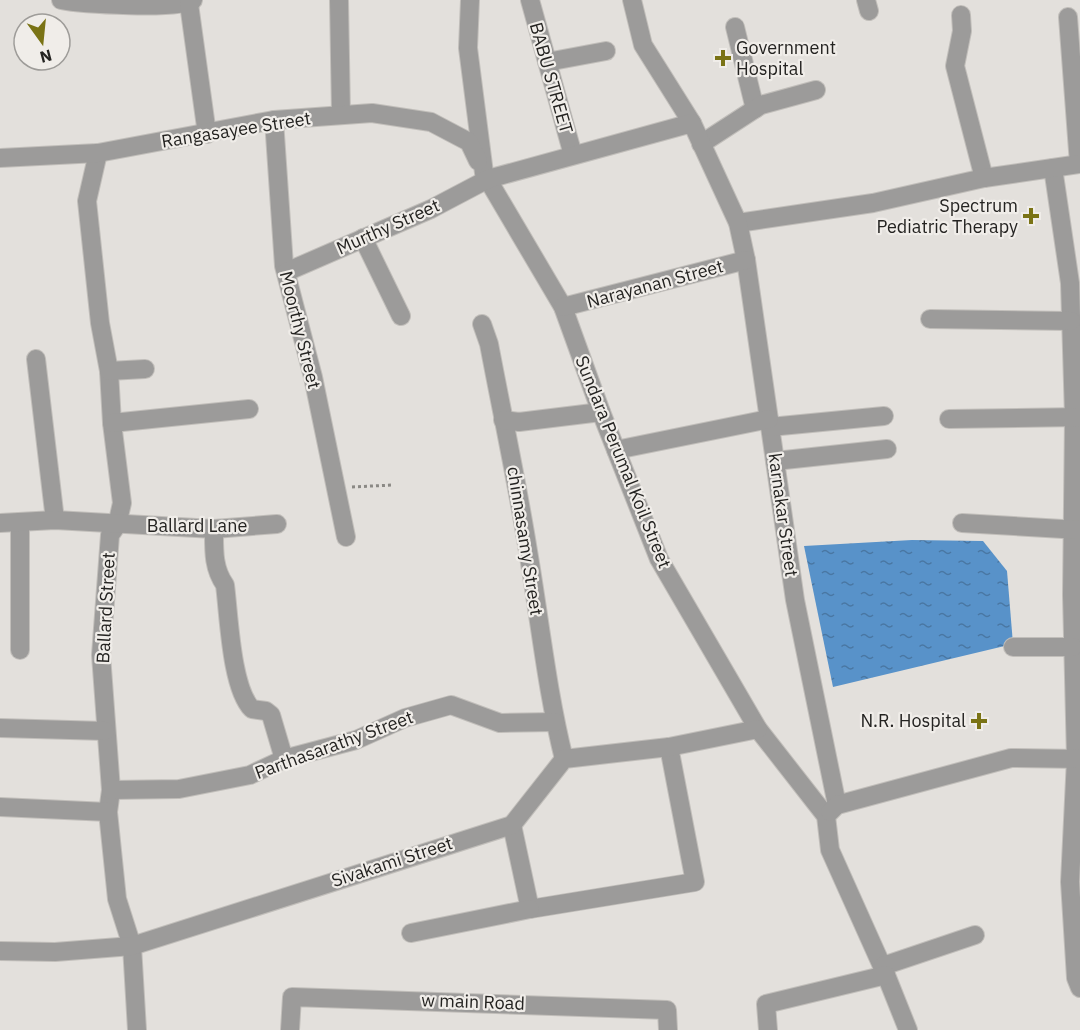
<svg xmlns="http://www.w3.org/2000/svg" width="1080" height="1030" font-family="'IBM Plex Sans',sans-serif">
	<style>
		.water { fill: url(#water-ripples) }
		.lines { fill: none; stroke-linecap: round; stroke-linejoin: round }
		.minor-casing { stroke: #c1beba; stroke-width: 20 }
		.path { stroke: #8b8985; stroke-width: 3; stroke-dasharray: 3 3; stroke-linecap: butt }
		.minor { stroke: #9c9b9a; stroke-width: 18 }
		.poi-dot { fill: #7a7315; stroke: #f0ede9; stroke-width: 2 }
		.labels { text-anchor: middle; stroke-width: 4.5; stroke-linejoin: round; paint-order: stroke }
		.poi-label { font-size: 18px; fill: #242321; stroke: #f0ede9; text-anchor: end }
		.street-label { font-size: 18px; fill: #242321; stroke: #f0ede9 }
	</style>
	<defs>
		<pattern id="water-ripples" width="26" height="14" patternUnits="userSpaceOnUse" patternTransform="scale(1.5)"><rect width="26" height="14" fill="#5892c9"/><path d="M2 4q2-2 4 0t4 0M15 11q2-2 4 0t4 0" fill="none" stroke="#4977a3"/></pattern>
	</defs>
	<rect width="100%" height="100%" fill="#e3e0dc"/>
	<!-- water -->
	<polygon class="water" points="912,540 983,541 1007,571 1013,644 833,687 804,546"/>
	<g class="lines">
		<!-- minor casing -->
		<g class="minor-casing">
			<g id="minor">
				<path d="M61 0C80 4 181 10 193 0"/>
				<polyline points="339,0 341,115"/>
				<polyline points="470,0 468,48 484,173 563,307 601,412 659,559 758,729 826,816 830,850 886,975 908,1030"/>
				<polyline points="530,0 573,155"/>
				<polyline points="632,0 643,45 692,123"/>
				<polyline points="866,0 869,11"/>
				<polyline points="189,4 207,134"/>
				<polyline points="961,15 962,31 955,66 984,178"/>
				<polyline points="1068,17 1079,164"/>
				<polyline points="735,27 755,109"/>
				<polyline points="547,62 606,51"/>
				<polyline points="274,120 284,266 313,377 346,537"/>
				<polyline points="701,144 761,105 816,90"/>
				<polyline points="98,153 87,201 100,323 109,371 112,423 122,503 117,525 110,535 101,655 111,790 108,812 117,899 132,946 137,1030"/>
				<polyline points="0,158 98,153 274,120 372,113 431,122 469,142 478,161"/>
				<polyline points="1053,168 1070,283 1074,417 1072,595 1076,759 1070,882 1076,978 1080,988"/>
				<polyline points="738,223 873,203 984,178 1080,164"/>
				<polyline points="363,238 401,316"/>
				<polyline points="286,272 431,209 488,179 692,123 738,223 746,260 795,600 837,805"/>
				<polyline points="563,307 746,260"/>
				<polyline points="930,319 1071,321"/>
				<path d="M482 324 489 344C502 413 517 482 528 551 540 621 547 691 564 759"/>
				<polyline points="36,359 55,520"/>
				<polyline points="109,371 145,369"/>
				<polyline points="949,419 1080,417"/>
				<polyline points="503,420 519,422 601,412"/>
				<polyline points="112,423 249,409"/>
				<polyline points="770,427 884,416"/>
				<polyline points="616,450 769,419"/>
				<polyline points="775,461 887,449"/>
				<polyline points="20,522 20,650"/>
				<polyline points="0,523 55,520 214,529 277,524"/>
				<polyline points="962,523 1080,530"/>
				<path d="M214 529C214 550 213 568 225 585 229 615 231 688 252 709L266 711 271 715 284 759"/>
				<polyline points="1013,647 1073,647"/>
				<polyline points="0,728 105,731"/>
				<polyline points="111,790 179,789 250,775 284,759 356,740 405,718 451,705 500,723 555,722"/>
				<polyline points="0,807 108,812"/>
				<polyline points="830,812 837,805 1011,758 1080,759"/>
				<polyline points="512,825 530,909 695,882 669,747"/>
				<polyline points="411,933 530,909"/>
				<polyline points="0,951 55,952 132,946 512,825 564,759 669,747 758,729"/>
				<polyline points="883,966 975,935"/>
				<polyline points="290,1030 292,997 667,1010 668,1030"/>
				<polyline points="768,1030 766,1004 886,975"/>
			</g>
		</g>
		<!-- path -->
		<polyline class="path" points="352,487 393,485"/>
		<!-- minor -->
		<use href="#minor" class="minor"/>
	</g>
	<!-- markers -->
	<g class="poi-dot">
		<path d="M720 49h6v6h6v6h-6v6h-6v-6h-6v-6h6z"/>
		<path d="M1028 207h6v6h6v6h-6v6h-6v-6h-6v-6h6z"/>
		<path d="M976 712h6v6h6v6h-6v6h-6v-6h-6v-6h6z"/>
	</g>
	<g class="labels">
		<!-- poi labels -->
		<g class="poi-label">
			<text x="736" y="54" text-anchor="start">Government<tspan x="736" dy="21">Hospital</tspan></text>
			<text x="1018" y="212">Spectrum<tspan x="1018" dy="21">Pediatric Therapy</tspan></text>
			<text x="966" y="727">N.R. Hospital</text>
		</g>
		<!-- street labels -->
		<g class="street-label">
			<text transform="translate(551 78) rotate(74)" y="6">BABU STREET</text>
			<text transform="translate(236 130) rotate(-9)" y="6">Rangasayee Street</text>
			<text transform="translate(388 227) rotate(-24)" y="6">Murthy Street</text>
			<text transform="translate(655 284) rotate(-15)" y="6">Narayanan Street</text>
			<text transform="translate(300 330) rotate(76)" y="6">Moorthy Street</text>
			<text transform="translate(623 462) rotate(68)" y="6">Sundara Perumal Koil Street</text>
			<text transform="translate(783 515) rotate(82)" y="6">karnakar Street</text>
			<text x="197" y="532">Ballard Lane</text>
			<text transform="translate(525 541) rotate(81)" y="6">chinnasamy Street</text>
			<text transform="translate(106 608) rotate(-87)" y="6">Ballard Street</text>
			<text transform="translate(334 745) rotate(-20)" y="6">Parthasarathy Street</text>
			<text transform="translate(392 862) rotate(-18)" y="6">Sivakami Street</text>
			<text transform="translate(473 1002) rotate(2)" y="6">w main Road</text>
		</g>
	</g>
	<!-- north arrow -->
	<g transform="translate(42 42) rotate(165)"><circle r="28" fill="#f0ede9" stroke="#9e9c99" stroke-width="1.5"/>
	<path d="M0-4.5L10 22L0 15L-10 22Z" fill="#7a7315"/>
	<text y="-9" font-size="16" font-weight="bold" text-anchor="middle" fill="#242321">N</text>
	</g>
</svg>
